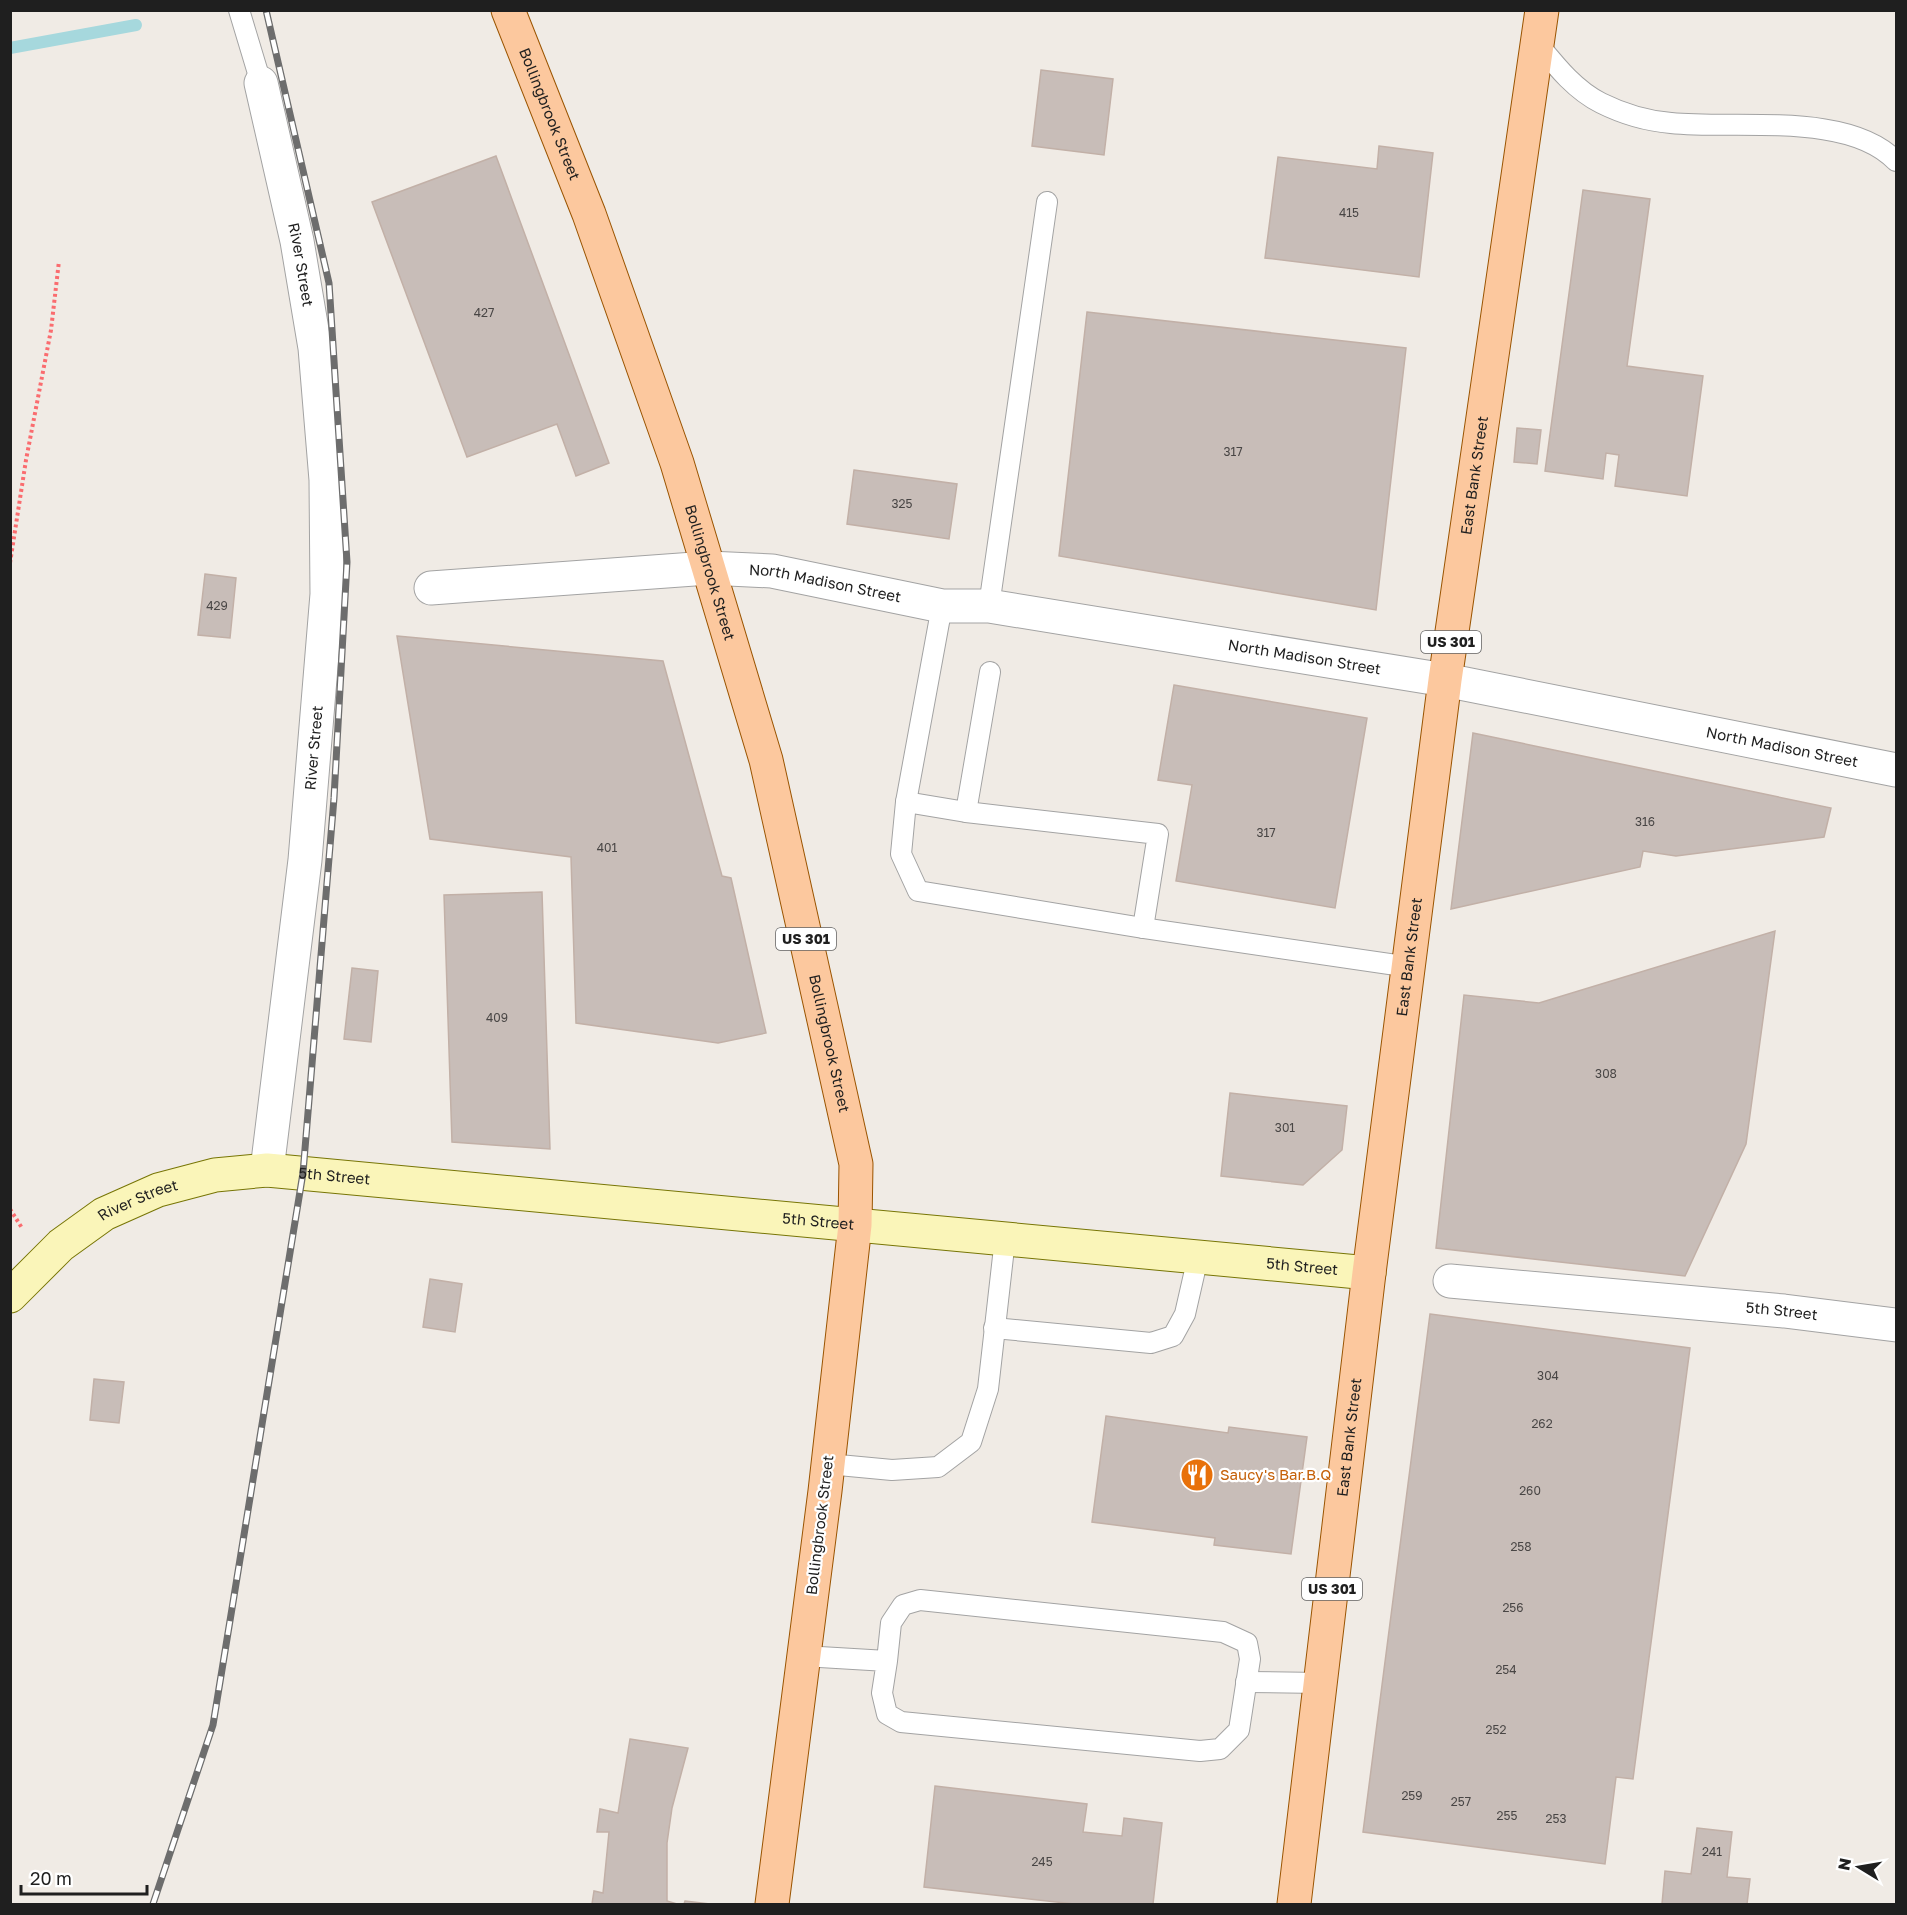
<svg xmlns="http://www.w3.org/2000/svg" width="1907" height="1915" font-family="'Golos Text',sans-serif">
	<style>
		.lines { fill: none; stroke-linecap: round; stroke-linejoin: round }
		.stream { stroke: #a6d8dd; stroke-width: 12 }
		.building { fill: #c8bdb8; stroke: #c2b0a7; stroke-width: 1.5 }
		.lane-casing { stroke: #a3a3a3; stroke-width: 22 }
		.street-casing { stroke: #a3a3a3; stroke-width: 35 }
		.secondary-casing { stroke: #777505; stroke-width: 35 }
		.primary-casing { stroke: #9a5400; stroke-width: 35 }
		.path { stroke: #fa6c6f; stroke-width: 4; stroke-dasharray: 3 3; stroke-linecap: butt }
		.lane { stroke: #fff; stroke-width: 20 }
		.street { stroke: #fff; stroke-width: 33 }
		.secondary { stroke: #faf5b9; stroke-width: 33 }
		.primary { stroke: #fcc89e; stroke-width: 33 }
		.rail-casing { stroke: #6d6d6d; stroke-width: 7 }
		.rail { stroke: #fff; stroke-width: 4.5; stroke-dasharray: 14; stroke-linecap: butt }
		.labels { text-anchor: middle; stroke-width: 4.5; stroke-linejoin: round; paint-order: stroke }
		.number-label { font-size: 12px; fill: #494645 }
		.shield { fill: #fff; stroke: #626262; stroke-width: 1.5 }
		.shield-label { font-size: 14px; font-weight: bold; fill: #1f1f1f }
		.street-label { font-size: 15px; fill: #1f1f1f; stroke: #fff }
		.food-label { font-size: 15px; fill: #c56008; stroke: #fff; text-anchor: start }
	</style>
	<rect width="100%" height="100%" fill="#f0ebe5"/>
	<g class="lines">
		<!-- stream -->
		<polyline class="stream" points="10,48 136,25"/>
	</g>
	<!-- building -->
	<g class="building">
		<polygon points="1041,70 1113,79 1104,155 1032,146"/>
		<polygon points="1379,146 1433,153 1419,277 1265,258 1278,157 1377,169"/>
		<polygon points="496,156 609,463 576,476 557,424 467,457 372,202"/>
		<polygon points="1583,190 1650,199 1627,366 1703,376 1687,496 1615,486 1619,455 1606,453 1603,479 1545,471"/>
		<polygon points="1087,312 1406,348 1376,610 1059,556"/>
		<polygon points="1517,428 1541,430 1537,464 1514,462"/>
		<polygon points="854,470 957,484 949,539 847,524"/>
		<polygon points="205,574 236,578 230,638 198,635"/>
		<polygon points="397,636 663,661 722,876 731,878 766,1033 718,1043 576,1023 571,857 430,839"/>
		<polygon points="1174,685 1367,718 1335,908 1176,881 1192,785 1158,780"/>
		<polygon points="1473,733 1831,808 1824,837 1676,856 1643,851 1640,867 1451,909"/>
		<polygon points="542,892 550,1149 452,1142 444,895"/>
		<polygon points="1775,931 1746,1144 1685,1276 1436,1248 1464,995 1539,1003"/>
		<polygon points="352,968 378,971 371,1042 344,1039"/>
		<polygon points="1230,1093 1347,1106 1342,1150 1303,1185 1221,1176"/>
		<polygon points="430,1279 462,1284 455,1332 423,1327"/>
		<polygon points="1430,1314 1690,1348 1633,1779 1616,1777 1605,1864 1363,1832"/>
		<polygon points="94,1379 124,1382 119,1423 90,1420"/>
		<polygon points="1106,1416 1228,1433 1229,1427 1307,1437 1291,1554 1214,1545 1215,1538 1092,1522"/>
		<polygon points="630,1739 688,1748 672,1808 667,1843 667,1901 677,1904 592,1904 594,1891 603,1893 609,1832 597,1832 600,1809 618,1813"/>
		<polygon points="935,1786 1087,1804 1083,1832 1122,1836 1124,1818 1162,1823 1153,1904 1074,1904 924,1887"/>
		<polygon points="1697,1828 1732,1832 1727,1877 1750,1879 1747,1904 1662,1904 1665,1871 1691,1874"/>
		<polygon points="685,1901 710,1904 684,1904"/>
	</g>
	<g class="lines">
		<!-- lane casing -->
		<g class="lane-casing">
			<g id="lane">
				<polyline points="239,10 261,83"/>
				<path d="M1538 44C1556 66 1575 90 1601 103 1623 114 1647 121 1671 123 1737 130 1848 111 1896 161"/>
				<polyline points="942,606 906,802 901,854 918,891 1143,928 1410,967"/>
				<polyline points="989,606 1047,202"/>
				<polyline points="906,802 966,812 1158,834 1143,928"/>
				<polyline points="966,812 990,672"/>
				<polyline points="994,1328 1151,1343 1173,1336 1185,1314 1198,1257"/>
				<polyline points="828,1464 892,1470 938,1467 971,1442 988,1389 1005,1239"/>
				<polyline points="803,1656 887,1661 882,1693 887,1714 901,1722 1200,1751 1220,1749 1239,1730 1250,1659 1247,1643 1223,1632 920,1600 903,1605 891,1623 887,1661"/>
				<polyline points="1246,1682 1321,1683"/>
			</g>
		</g>
		<!-- street casing -->
		<g class="street-casing">
			<g id="street">
				<path id="s1" d="M261 83 297 241 315 348 326 480 327 594 305 860 267 1170"/>
				<path id="s2" d="M431 588 708 568 772 571 942 606H989L1445 680 1896 770"/>
				<path id="s3" d="M1450 1281 1784 1311 1896 1325"/>
			</g>
		</g>
		<!-- secondary casing -->
		<g class="secondary-casing">
			<g id="secondary">
				<path id="s4" d="M10 1296 61 1245 104 1214 158 1190 215 1175 267 1170 1369 1273"/>
			</g>
		</g>
		<!-- primary casing -->
		<g class="primary-casing">
			<g id="primary">
				<path id="s5" d="M508 10 589 214 677 463 766 760 856 1164 855 1225 825 1491 772 1904"/>
				<path id="s6" d="M1294 1904 1369 1273 1445 680 1542 10"/>
			</g>
		</g>
		<!-- path -->
		<g class="path">
			<polyline points="10,563 26,460 51,330 59,261"/>
			<polyline points="10,1209 22,1228"/>
		</g>
		<!-- lane -->
		<use href="#lane" class="lane"/>
		<!-- street -->
		<use href="#street" class="street"/>
		<!-- secondary -->
		<use href="#secondary" class="secondary"/>
		<!-- primary -->
		<use href="#primary" class="primary"/>
		<!-- rail casing -->
		<g class="rail-casing">
			<polyline id="rail" points="153,1904 213,1725 303,1173 334,798 347,562 329,283 266,10"/>
		</g>
		<!-- rail -->
		<use href="#rail" class="rail"/>
	</g>
	<!-- icons -->
	<defs>
		<g id="restaurant-disc" transform="scale(1.725)"><circle r="9.5" fill="#e8710a" stroke="#fff"/><path d="M-5-6h1v4h1v-4h1v4h1v-4h1v5L-1.5 .5V6h-2V.5L-5-1ZM5-6V6H3V1.5H1.5Q1.5-4 5-6Z" fill="#fff"/></g>
	</defs>
	<g fill-rule="evenodd">
		<use href="#restaurant-disc" x="1197" y="1475"/>
	</g>
	<g class="labels">
		<!-- number labels -->
		<g class="number-label">
			<text x="1349" y="217">415</text>
			<text x="484" y="317">427</text>
			<text x="1233" y="456">317</text>
			<text x="902" y="508">325</text>
			<text x="217" y="610">429</text>
			<text x="1645" y="826">316</text>
			<text x="1266" y="837">317</text>
			<text x="607" y="852">401</text>
			<text x="497" y="1022">409</text>
			<text x="1606" y="1078">308</text>
			<text x="1285" y="1132">301</text>
			<text x="1548" y="1380">304</text>
			<text x="1542" y="1428">262</text>
			<text x="1530" y="1495">260</text>
			<text x="1521" y="1551">258</text>
			<text x="1513" y="1612">256</text>
			<text x="1506" y="1674">254</text>
			<text x="1496" y="1734">252</text>
			<text x="1412" y="1800">259</text>
			<text x="1461" y="1806">257</text>
			<text x="1507" y="1820">255</text>
			<text x="1556" y="1823">253</text>
			<text x="1712" y="1856">241</text>
			<text x="1042" y="1866">245</text>
		</g>
		<!-- shield labels -->
		<g class="shield">
			<rect x="1421" y="631" width="60" height="22" rx="4.5"/>
			<rect x="776" y="928" width="60" height="22" rx="4.5"/>
			<rect x="1302" y="1578" width="60" height="22" rx="4.5"/>
		</g>
		<g class="shield-label">
			<text x="1451" y="647">US 301</text>
			<text x="806" y="944">US 301</text>
			<text x="1332" y="1594">US 301</text>
		</g>
		<!-- street labels -->
		<g class="street-label">
			<text dy="5" stroke="none"><textPath href="#s5" startOffset="112">Bollingbrook Street</textPath></text>
			<text dy="5" stroke="none"><textPath href="#s1" startOffset="186">River Street</textPath></text>
			<text dy="5" stroke="none"><textPath href="#s6" startOffset="1440">East Bank Street</textPath></text>
			<text dy="5" stroke="none"><textPath href="#s5" startOffset="598">Bollingbrook Street</textPath></text>
			<text dy="5" stroke="none"><textPath href="#s2" startOffset="396">North Madison Street</textPath></text>
			<text dy="5" stroke="none"><textPath href="#s2" startOffset="882">North Madison Street</textPath></text>
			<text dy="5" stroke="none"><textPath href="#s2" startOffset="1368">North Madison Street</textPath></text>
			<text transform="translate(314 748) rotate(-85)" y="5">River Street</text>
			<text dy="5" stroke="none"><textPath href="#s6" startOffset="954">East Bank Street</textPath></text>
			<text dy="5" stroke="none"><textPath href="#s5" startOffset="1084">Bollingbrook Street</textPath></text>
			<text dy="5" stroke="none"><textPath href="#s4" startOffset="363">5th Street</textPath></text>
			<text dy="5" stroke="none"><textPath href="#s4" startOffset="162">River Street</textPath></text>
			<text dy="5" stroke="none"><textPath href="#s4" startOffset="849">5th Street</textPath></text>
			<text dy="5" stroke="none"><textPath href="#s4" startOffset="1335">5th Street</textPath></text>
			<text dy="5" stroke="none"><textPath href="#s3" startOffset="333">5th Street</textPath></text>
			<text dy="5" stroke="none"><textPath href="#s6" startOffset="470">East Bank Street</textPath></text>
			<text transform="translate(820 1525) rotate(-83)" y="5">Bollingbrook Street</text>
		</g>
		<!-- food labels -->
		<g class="food-label">
			<text x="1220" y="1480">Saucy's Bar.B.Q</text>
		</g>
	</g>
	<!-- border -->
	<rect width="1907" height="1915" fill="none" stroke="#1f1f1f" stroke-width="24"/>
	<!-- north arrow -->
	<g transform="translate(1859 1867) rotate(281)" stroke="#ffffff" stroke-width="4.5" paint-order="stroke">
	<path d="M0-4.5L10 22L0 15L-10 22Z" fill="#1f1f1f"/>
	<text y="-9" font-size="16" font-weight="bold" text-anchor="middle" fill="#1f1f1f">N</text>
	</g>
	<!-- scale -->
	<path d="M21 1885v9h126v-9" fill="none" stroke="#1f1f1f" stroke-width="3"/>
	<text x="30" y="1885" font-size="18" fill="#1f1f1f" stroke="#ffffff" stroke-width="4.5" paint-order="stroke">20 m</text>
</svg>
